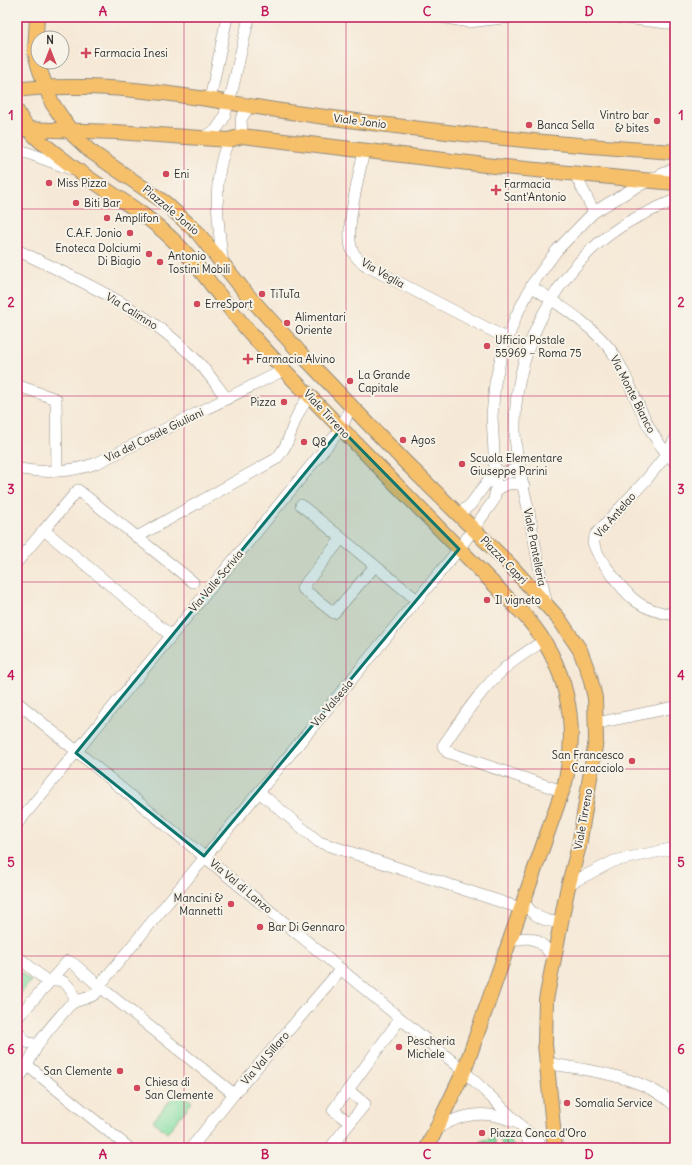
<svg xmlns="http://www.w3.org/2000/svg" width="692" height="1165" font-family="Delius,sans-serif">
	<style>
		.green { fill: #86dfa4; stroke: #588568 }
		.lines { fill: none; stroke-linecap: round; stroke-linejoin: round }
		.minor-casing { stroke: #908a80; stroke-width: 12 }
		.major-casing { stroke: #908a80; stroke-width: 16 }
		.minor { stroke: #fff; stroke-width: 11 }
		.major { stroke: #f6c06b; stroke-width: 14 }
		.marked { fill: #0f766e; fill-opacity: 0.2; stroke: #0f766e; stroke-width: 3; stroke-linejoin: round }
		.grid { fill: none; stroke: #c2185b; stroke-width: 1; stroke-opacity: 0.55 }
		.poi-dot { fill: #d1495b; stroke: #f7f3e8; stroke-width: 1.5 }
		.labels { text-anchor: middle; stroke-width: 4; stroke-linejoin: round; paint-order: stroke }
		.poi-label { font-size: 11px; fill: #2b2b2b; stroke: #f7f3e8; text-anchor: start }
		.street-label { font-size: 11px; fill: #2b2b2b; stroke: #f7f3e8 }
		.neatline { fill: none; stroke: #c2185b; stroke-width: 1.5 }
		.grid-label { font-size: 13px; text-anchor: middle; font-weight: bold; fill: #c2185b }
	</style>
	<rect width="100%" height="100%" fill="#f7f3e8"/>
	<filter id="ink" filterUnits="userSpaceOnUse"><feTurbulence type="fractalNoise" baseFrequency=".025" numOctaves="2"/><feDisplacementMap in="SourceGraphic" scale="8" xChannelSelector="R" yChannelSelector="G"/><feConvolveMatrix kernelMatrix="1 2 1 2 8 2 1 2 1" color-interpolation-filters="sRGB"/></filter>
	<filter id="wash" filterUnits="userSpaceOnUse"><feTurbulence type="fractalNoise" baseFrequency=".012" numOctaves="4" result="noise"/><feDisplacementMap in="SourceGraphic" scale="16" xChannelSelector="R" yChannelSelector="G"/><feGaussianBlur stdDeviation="0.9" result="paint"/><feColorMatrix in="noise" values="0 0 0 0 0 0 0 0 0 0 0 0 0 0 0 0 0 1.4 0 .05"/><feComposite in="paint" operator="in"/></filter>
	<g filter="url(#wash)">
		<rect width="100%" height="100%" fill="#f6e8d6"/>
		<!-- green -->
		<g class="green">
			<polygon points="17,970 31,981 17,998"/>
			<polygon points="178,1091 192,1102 167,1133 153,1121"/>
			<polygon points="501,1137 508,1139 515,1148 502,1148"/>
			<polygon points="494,1138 496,1148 476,1148 481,1141"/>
		</g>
	</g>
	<g filter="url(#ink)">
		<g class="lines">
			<!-- minor casing -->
			<g class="minor-casing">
				<g id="minor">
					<polyline points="441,17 469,22 511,17"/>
					<polyline points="617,17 675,24"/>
					<polyline points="210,100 227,17"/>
					<polyline points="242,136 241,119 249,106"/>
					<polyline points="201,138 215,131 223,120 232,91 249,17"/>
					<polyline points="17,149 71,169"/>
					<path d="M364 150C360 173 344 230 352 250 355 257 361 262 367 266L508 339"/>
					<polyline points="575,174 594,212"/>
					<path d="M17 250C81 281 147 309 197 361 208 372 217 386 227 399"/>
					<path d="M223 264C218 225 211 177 229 140"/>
					<path d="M531 286C558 304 597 328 615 356 636 391 644 433 675 462"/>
					<polyline points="19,386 56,399 57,471"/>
					<path d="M675 439 667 454 646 480 596 534 593 542C596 553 603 563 610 572 629 599 642 611 675 615"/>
					<path d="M17 468C43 474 72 472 97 463L284 370"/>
					<path d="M496 491C505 484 512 481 524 486"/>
					<polyline points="301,505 417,600"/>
					<polyline points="458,515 471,504 495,471 492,416 495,383 501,357 516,316 533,283 557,250 594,212 634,188 675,168"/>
					<path d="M44 530 78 490 137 537 276 459C294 441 290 416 310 397"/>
					<polyline points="137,537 193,582"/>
					<polyline points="341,539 302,588 334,613 375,566"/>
					<polyline points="17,562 44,530 170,635"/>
					<path d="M547 605C540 575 535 544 529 513 523 485 515 457 515 429 514 351 555 270 620 227 637 216 656 208 675 200"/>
					<path d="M545 640C531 649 516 658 504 669 480 690 461 720 443 746L447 752 562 791"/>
					<polyline points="17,702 464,1071 544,1148"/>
					<polyline points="597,723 675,707"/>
					<polyline points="259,792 319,842 520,908"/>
					<polyline points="17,824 341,429 351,406"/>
					<polyline points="569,884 614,861 675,848"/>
					<path d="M523 901C533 916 543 922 561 922"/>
					<path d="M508 943C530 933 542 939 554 960"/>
					<path d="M17 956 48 982C63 975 71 987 75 1000"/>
					<path d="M17 1018 68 961 74 964 99 986C98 1001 77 996 68 1007 58 1019 47 1030 39 1043 31 1056 27 1069 17 1081"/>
					<polyline points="17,1030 26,1042 38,1045"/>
					<path d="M547 1063C588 1071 644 1075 675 1106"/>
					<polyline points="28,1066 129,1148"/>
					<polyline points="348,1090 333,1110 350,1123"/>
					<polyline points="234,1094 99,986 459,549 494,500 496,487 495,471 508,473 520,466"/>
					<path d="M436 1129C462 1113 487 1109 514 1122"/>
					<polyline points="524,1130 531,1148"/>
					<polyline points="191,1148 234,1094 341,969"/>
					<polyline points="330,1148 365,1104 348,1090 400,1019"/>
				</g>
			</g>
			<!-- major casing -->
			<g class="major-casing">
				<g id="major">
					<polyline points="37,17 35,53 39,68 52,103 74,136 90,151 164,202 197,232 246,293 304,357 406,463 510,565 559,619 580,650 590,677 595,698 596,740 579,846 567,891 546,1000 545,1044 555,1148"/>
					<path d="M17 90C40 86 63 87 87 87 164 89 241 106 318 116 436 132 555 145 675 152"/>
					<path d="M17 111C28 135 49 148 69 164 103 190 141 209 172 239 195 260 212 287 232 311 248 332 266 351 284 370L526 617C566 663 580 723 565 783L464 1071 427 1148"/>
					<polyline points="23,129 116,132 229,140 242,136 494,166 675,183"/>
				</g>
			</g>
			<!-- minor -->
			<use href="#minor" class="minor"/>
			<!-- major -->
			<use href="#major" class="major"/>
		</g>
	</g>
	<!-- marked area -->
	<path class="marked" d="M341 429 459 549 204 856 76 753Z"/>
	<!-- grid -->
	<path class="grid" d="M184 17V1148M346 17V1148M508 17V1148M17 209H675M17 396H675M17 582H675M17 769H675M17 956H675"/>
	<!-- markers -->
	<g class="poi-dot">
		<path d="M84 47h4v4h4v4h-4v4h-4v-4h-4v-4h4z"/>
		<circle cx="657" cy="121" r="4"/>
		<circle cx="529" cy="125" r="4"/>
		<circle cx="166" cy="174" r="4"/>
		<circle cx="49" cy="183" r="4"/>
		<path d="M494 184h4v4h4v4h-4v4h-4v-4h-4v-4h4z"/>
		<circle cx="76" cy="203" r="4"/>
		<circle cx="107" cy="218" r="4"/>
		<circle cx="130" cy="233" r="4"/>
		<circle cx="149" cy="254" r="4"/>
		<circle cx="160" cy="262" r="4"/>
		<circle cx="262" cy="294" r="4"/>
		<circle cx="197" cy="304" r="4"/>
		<circle cx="287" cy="323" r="4"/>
		<circle cx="487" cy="346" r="4"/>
		<path d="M246 353h4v4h4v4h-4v4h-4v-4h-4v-4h4z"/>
		<circle cx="350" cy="381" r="4"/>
		<circle cx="284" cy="402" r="4"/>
		<circle cx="403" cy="440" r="4"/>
		<circle cx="304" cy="442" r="4"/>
		<circle cx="462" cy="464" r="4"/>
		<circle cx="487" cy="600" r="4"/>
		<circle cx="632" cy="761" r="4"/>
		<circle cx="231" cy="904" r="4"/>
		<circle cx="260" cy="927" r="4"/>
		<circle cx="399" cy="1047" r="4"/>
		<circle cx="120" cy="1071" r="4"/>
		<circle cx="137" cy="1088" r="4"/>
		<circle cx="567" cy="1103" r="4"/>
		<circle cx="482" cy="1133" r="4"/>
	</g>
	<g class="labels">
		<!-- poi labels -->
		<g class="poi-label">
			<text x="94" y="57">Farmacia Inesi</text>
			<text x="649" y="119" text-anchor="end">Vintro bar<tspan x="649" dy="13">&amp; bites</tspan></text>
			<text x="537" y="129">Banca Sella</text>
			<text x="174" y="178">Eni</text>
			<text x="57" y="187">Miss Pizza</text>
			<text x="504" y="188">Farmacia<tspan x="504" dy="13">Sant'Antonio</tspan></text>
			<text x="84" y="207">Biti Bar</text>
			<text x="115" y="222">Amplifon</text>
			<text x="122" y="237" text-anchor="end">C.A.F. Jonio</text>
			<text x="141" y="252" text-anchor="end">Enoteca Dolciumi<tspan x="141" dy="13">Di Biagio</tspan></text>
			<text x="168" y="260">Antonio<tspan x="168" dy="13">Tostini Mobili</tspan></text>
			<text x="270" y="298">TiTuTa</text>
			<text x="205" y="308">ErreSport</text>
			<text x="295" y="321">Alimentari<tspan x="295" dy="13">Oriente</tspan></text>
			<text x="495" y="344">Ufficio Postale<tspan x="495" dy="13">55969 – Roma 75</tspan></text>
			<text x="256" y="363">Farmacia Alvino</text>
			<text x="358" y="379">La Grande<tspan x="358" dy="13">Capitale</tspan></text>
			<text x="276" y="406" text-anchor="end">Pizza</text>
			<text x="411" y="444">Agos</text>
			<text x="312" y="446">Q8</text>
			<text x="470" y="462">Scuola Elementare<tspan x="470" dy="13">Giuseppe Parini</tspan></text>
			<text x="495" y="604">Il vigneto</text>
			<text x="624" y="759" text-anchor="end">San Francesco<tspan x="624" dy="13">Caracciolo</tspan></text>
			<text x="223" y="902" text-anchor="end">Mancini &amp;<tspan x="223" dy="13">Mannetti</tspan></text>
			<text x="268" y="931">Bar Di Gennaro</text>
			<text x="407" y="1045">Pescheria<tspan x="407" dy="13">Michele</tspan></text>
			<text x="112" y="1075" text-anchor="end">San Clemente</text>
			<text x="145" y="1086">Chiesa di<tspan x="145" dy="13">San Clemente</tspan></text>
			<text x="575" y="1107">Somalia Service</text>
			<text x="490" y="1137">Piazza Conca d'Oro</text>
		</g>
		<!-- street labels -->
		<g class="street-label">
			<text transform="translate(360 121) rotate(7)" y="4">Viale Jonio</text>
			<text transform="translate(171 210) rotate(40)" y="4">Piazzale Jonio</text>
			<text transform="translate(383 273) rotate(30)" y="4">Via Veglia</text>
			<text transform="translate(132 311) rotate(32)" y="4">Via Calimno</text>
			<text transform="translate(633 394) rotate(63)" y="4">Via Monte Bianco</text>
			<text transform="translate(327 414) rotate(47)" y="4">Viale Tirreno</text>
			<text transform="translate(154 435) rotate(-26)" y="4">Via del Casale Giuliani</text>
			<text transform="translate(615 515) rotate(-49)" y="4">Via Antelao</text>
			<text transform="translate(535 547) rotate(79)" y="4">Viale Pantelleria</text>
			<text transform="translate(504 560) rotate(46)" y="4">Piazza Capri</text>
			<text transform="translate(216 581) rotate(-50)" y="4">Via Valle Scrivia</text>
			<text transform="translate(332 703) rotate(-50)" y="4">Via Valsesia</text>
			<text transform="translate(583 819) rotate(-80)" y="4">Viale Tirreno</text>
			<text transform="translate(241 886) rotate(40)" y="4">Via Val di Lanzo</text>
			<text transform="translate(265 1058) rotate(-49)" y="4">Via Val Sillaro</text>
		</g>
	</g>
	<!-- margin -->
	<rect width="692" height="1165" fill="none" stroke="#f7f3e8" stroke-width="44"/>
	<!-- north arrow -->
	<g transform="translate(50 50)"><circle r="19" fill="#f7f3e8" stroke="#a5a39c"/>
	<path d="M0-3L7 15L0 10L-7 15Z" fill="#d1495b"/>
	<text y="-6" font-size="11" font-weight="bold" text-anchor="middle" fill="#2b2b2b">N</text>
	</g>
	<rect x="22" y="22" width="648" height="1121" class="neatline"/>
	<g class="grid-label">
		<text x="103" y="16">A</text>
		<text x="265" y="16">B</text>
		<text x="427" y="16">C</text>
		<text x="589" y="16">D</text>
		<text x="11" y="120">1</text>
		<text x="681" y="120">1</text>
		<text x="11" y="307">2</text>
		<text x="681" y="307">2</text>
		<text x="11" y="494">3</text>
		<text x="681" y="494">3</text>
		<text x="11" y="680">4</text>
		<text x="681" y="680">4</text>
		<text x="11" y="867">5</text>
		<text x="681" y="867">5</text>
		<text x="11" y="1054">6</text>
		<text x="681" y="1054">6</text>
		<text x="103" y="1159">A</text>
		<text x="265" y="1159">B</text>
		<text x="427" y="1159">C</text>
		<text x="589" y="1159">D</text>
	</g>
</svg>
